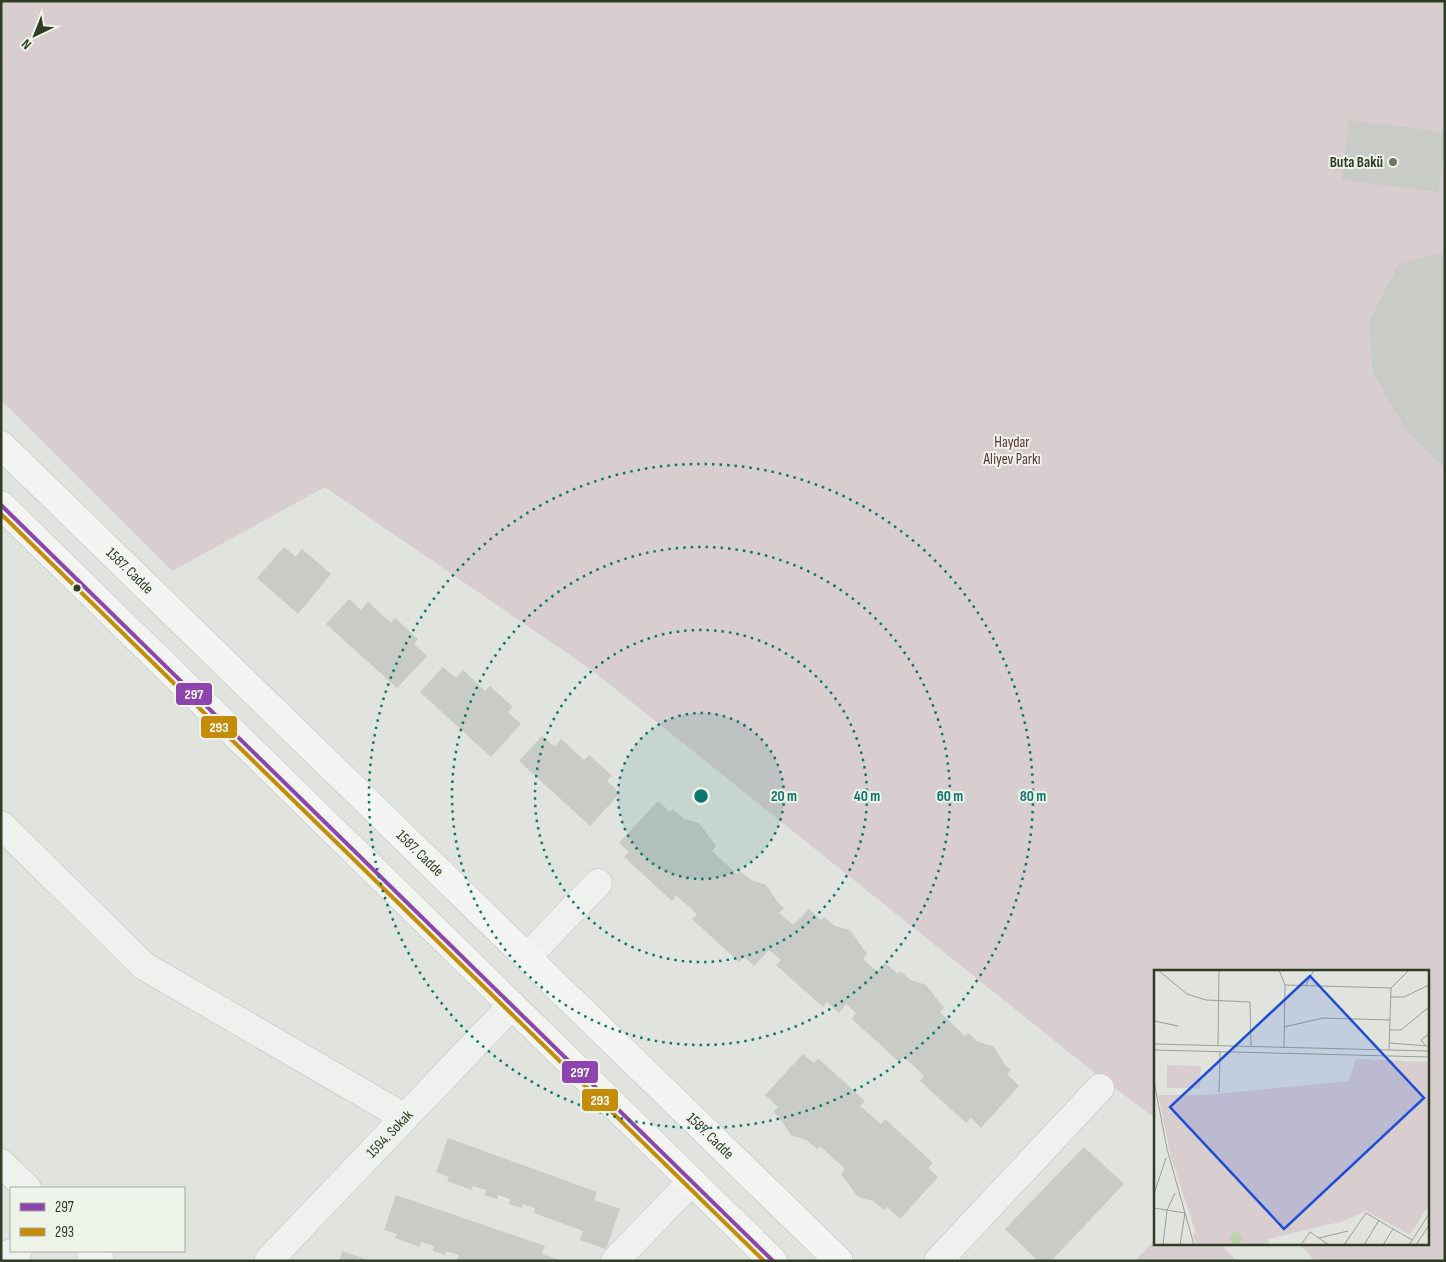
<svg xmlns="http://www.w3.org/2000/svg" width="1446" height="1262" font-family="'Sofia Sans Condensed',sans-serif">
	<style>
		.green { fill: #d8cdcf }
		.building { fill: #c8cbc6 }
		.lines { fill: none; stroke-linecap: round; stroke-linejoin: round }
		.minor-casing { stroke: #bec1bc; stroke-width: 29 }
		.major-casing { stroke: #bdc1ba; stroke-width: 29 }
		.minor { stroke: #eef1ed; stroke-width: 28 }
		.major { stroke: #f4f5f2; stroke-width: 28 }
		.bus-1-casing { stroke: #eff4ea; stroke-width: 8 }
		.bus-2-casing { stroke: #eff4ea; stroke-width: 8 }
		.bus-1 { stroke: #8e44ad; stroke-width: 4 }
		.bus-2 { stroke: #c58c09; stroke-width: 4 }
		.ring { fill: none; stroke: #0f766e; stroke-width: 2.5; stroke-dasharray: 2.5 5 }
		.poi-dot { fill: #6c7765; stroke: #eff4ea; stroke-width: 2 }
		.bus-dot { fill: #2e3d24; stroke: #eff4ea; stroke-width: 2 }
		.labels { text-anchor: middle; stroke-width: 4; stroke-linejoin: round; paint-order: stroke }
		.poi-label { font-size: 15px; font-weight: bold; fill: #2e3d24; stroke: #eff4ea; text-anchor: end }
		.park-label { font-size: 15px; fill: #59313a; stroke: #eff4ea }
		.street-label { font-size: 15px; fill: #2e3d24; stroke: #eff4ea }
		.inset-road { fill: none; stroke: #99a194; stroke-width: 1 }
		.view { fill: #1d4ed8; fill-opacity: 0.15; stroke: #1d4ed8; stroke-width: 2.5 }
		.inset-edge { fill: none; stroke: #2e3d24; stroke-width: 2.5 }
		.centre { fill: #0f766e; stroke: #eff4ea; stroke-width: 2.5 }
		.ring-label { font-size: 15px; text-anchor: middle; font-weight: bold; fill: #0f766e; stroke: #eff4ea; stroke-width: 4; stroke-linejoin: round; paint-order: stroke }
		.line-badge { stroke: #eff4ea; stroke-width: 2 }
		.badge-label { font-size: 14px; text-anchor: middle; font-weight: bold; fill: #fff }
	</style>
	<rect width="100%" height="100%" fill="#e0e3de"/>
	<!-- green -->
	<g class="green">
		<polygon points="1,1 1445,1 1445,1261 1316,1261 1297,1243 1427,1243 1427,971 1155,971 1155,1118 1096,1074 593,671 325,487 172,571 1,400"/>
		<polygon points="1155,1240 1155,1243 1219,1243 1237,1261 1135,1261"/>
	</g>
	<!-- building -->
	<g class="building">
		<polygon points="1349,120 1445,132 1439,192 1342,180"/>
		<polygon points="1440,253 1445,255 1445,469 1406,430 1373,373 1369,322 1398,265"/>
		<polygon points="284,547 296,557 302,549 331,574 298,614 257,578"/>
		<polygon points="349,599 361,610 368,602 391,623 395,618 418,639 414,644 427,656 397,688 326,624"/>
		<polygon points="443,667 456,678 463,670 485,691 490,686 513,707 508,712 521,724 491,757 420,692"/>
		<polygon points="542,736 555,747 561,739 584,760 589,755 612,776 607,781 620,793 590,826 519,761"/>
		<polygon points="658,801 670,812 673,809 684,819 699,823 716,846 712,851 737,874 740,871 751,880 766,885 779,904 784,908 779,913 793,925 809,909 821,920 824,917 835,926 850,930 867,954 863,959 877,971 885,963 898,974 900,971 911,980 926,985 944,1008 940,1012 965,1036 968,1033 978,1042 993,1046 1006,1066 1011,1070 1007,1074 1019,1086 981,1128 971,1118 966,1123 920,1081 924,1076 914,1066 904,1057 899,1062 852,1019 856,1013 846,1004 839,1013 827,1002 823,1007 776,965 781,960 769,950 754,966 744,957 739,962 692,919 697,914 687,905 676,895 672,901 624,857 629,852 619,843"/>
		<polygon points="803,1054 814,1063 818,1058 865,1101 860,1106 881,1124 885,1119 933,1163 928,1168 938,1177 900,1219 887,1207 884,1210 873,1201 858,1197 841,1174 845,1169 820,1146 817,1149 806,1140 791,1135 778,1116 773,1112 778,1107 765,1095"/>
		<polygon points="448,1138 597,1192 594,1200 620,1209 606,1249 580,1240 583,1231 534,1213 535,1208 523,1204 521,1208 509,1204 510,1199 498,1195 497,1199 484,1195 486,1190 473,1186 472,1190 447,1181 449,1177 436,1172"/>
		<polygon points="1084,1147 1124,1184 1051,1261 1038,1261 1005,1229"/>
		<polygon points="396,1195 545,1246 542,1254 561,1261 461,1261 457,1259 459,1255 446,1251 445,1255 433,1251 434,1246 421,1242 420,1247 395,1238 397,1234 384,1230"/>
		<polygon points="342,1251 368,1260 368,1261 339,1261"/>
	</g>
	<g class="lines">
		<!-- minor casing -->
		<g class="minor-casing">
			<g id="minor">
				<polyline points="1,825 144,966 404,1117"/>
				<polyline points="527,957 598,883"/>
				<polyline points="1,1163 27,1188"/>
				<polyline points="90,1251 100,1261"/>
				<polyline points="1,1256 18,1251"/>
				<path id="s1" d="M268 1261 512 1005"/>
				<polyline points="615,1261 692,1181"/>
				<polyline points="938,1261 1100,1088"/>
			</g>
		</g>
		<!-- major casing -->
		<g class="major-casing">
			<g id="major">
				<path id="s2" d="M1 445 839 1261"/>
				<polyline points="1,505 773,1261"/>
			</g>
		</g>
		<!-- minor -->
		<use href="#minor" class="minor"/>
		<!-- major -->
		<use href="#major" class="major"/>
		<!-- bus-1 casing -->
		<g class="bus-1-casing">
			<polyline id="bus-1" points="1,505 773,1261"/>
		</g>
		<!-- bus-2 casing -->
		<g class="bus-2-casing">
			<polyline id="bus-2" points="1,514 764,1261"/>
		</g>
		<!-- bus-1 -->
		<use href="#bus-1" class="bus-1"/>
		<!-- bus-2 -->
		<use href="#bus-2" class="bus-2"/>
	</g>
	<!-- distance rings -->
	<circle cx="701" cy="796" r="83" fill="#0f766e" fill-opacity=".12"/>
	<g class="ring">
		<circle cx="701" cy="796" r="83"/>
		<circle cx="701" cy="796" r="166"/>
		<circle cx="701" cy="796" r="249"/>
		<circle cx="701" cy="796" r="332"/>
	</g>
	<!-- markers -->
	<circle class="poi-dot" cx="1393" cy="162" r="5"/>
	<circle class="bus-dot" cx="77" cy="588" r="4.5"/>
	<g class="labels">
		<!-- poi labels -->
		<g class="poi-label">
			<text x="1383" y="167">Buta Bakü</text>
		</g>
		<!-- park labels -->
		<g class="park-label">
			<text x="1012" y="447">Haydar<tspan x="1012" dy="17">Aliyev Parkı</tspan></text>
		</g>
		<!-- street labels -->
		<g class="street-label">
			<text dy="5" stroke="none"><textPath href="#s2" startOffset="180">1587. Cadde</textPath></text>
			<text dy="5" stroke="none"><textPath href="#s2" startOffset="585">1587. Cadde</textPath></text>
			<text dy="5" stroke="none"><textPath href="#s1" startOffset="176">1594. Sokak</textPath></text>
			<text dy="5" stroke="none"><textPath href="#s2" startOffset="990">1587. Cadde</textPath></text>
		</g>
	</g>
	<!-- overview -->
	<g transform="translate(1154 970)">
		<rect width="275" height="275" fill="#e0e3de"/>
		<path d="M202 89 275 92V235L256 265 212 241 190 251 114 269 115 275H42L39 265 42 263 17 187 4 125H51L195 111ZM13 95 47 96 46 118H13Z" fill="#d8cdcf"/>
		<path d="M76 268a6 6 0 1 1 12 0a6 6 0 1 1-12 0Z" fill="#bed1aa"/>
		<path class="inset-road" d="M4 0 33 24 52 30 96 32 97 76M125 0 131 15 130 77M131 15 237 18 255 0M152 15 160 0M237 27H250L275 15M0 51 24 56M130 57 169 48 236 50M236 60H247L275 37M235 73 275 76M0 74 275 81M271 75 267 70 275 64M64 76 65 1M0 80 275 87M235 80 237 18M0 111 13 179 40 275M65 122 66 82M0 224 12 188M0 238 31 243 26 275M165 268 194 261M9 275 13 240 21 223M147 275 156 262 175 275M190 275 212 243 258 270M210 275 225 250M229 275 239 259M255 275 275 244M262 275 275 255"/>
		<path class="view" d="M156 6 270 128 130 259 16 137Z"/>
		<rect width="275" height="275" class="inset-edge"/>
	</g>
	<circle cx="701" cy="796" r="8" class="centre"/>
	<g class="ring-label">
		<text x="784" y="801">20 m</text>
		<text x="867" y="801">40 m</text>
		<text x="950" y="801">60 m</text>
		<text x="1033" y="801">80 m</text>
	</g>
	<g class="line-badge">
		<rect x="175" y="682" width="38" height="24" rx="5" fill="#8e44ad"/>
		<rect x="200" y="715" width="38" height="24" rx="5" fill="#c58c09"/>
		<rect x="561" y="1060" width="38" height="24" rx="5" fill="#8e44ad"/>
		<rect x="581" y="1088" width="38" height="24" rx="5" fill="#c58c09"/>
	</g>
	<g class="badge-label">
		<text x="194" y="699">297</text>
		<text x="219" y="732">293</text>
		<text x="580" y="1077">297</text>
		<text x="600" y="1105">293</text>
	</g>
	<!-- border -->
	<rect width="1446" height="1262" fill="none" stroke="#2e3d24" stroke-width="5"/>
	<!-- legend -->
	<rect x="10" y="1187" width="175" height="65" fill="#eff4ea" stroke="#a2ab9b"/>
	<rect x="20" y="1203" width="25" height="8" fill="#8e44ad" stroke="#a2ab9b"/>
	<text x="55" y="1212" font-size="15" fill="#2e3d24">297</text>
	<rect x="20" y="1228" width="25" height="8" fill="#c58c09" stroke="#a2ab9b"/>
	<text x="55" y="1237" font-size="15" fill="#2e3d24">293</text>
	<!-- north arrow -->
	<g transform="translate(35 35) rotate(223)" stroke="#eff4ea" stroke-width="4" paint-order="stroke">
	<path d="M0-4L9 19L0 12L-9 19Z" fill="#2e3d24"/>
	<text y="-8" font-size="14" font-weight="bold" text-anchor="middle" fill="#2e3d24">N</text>
	</g>
</svg>
